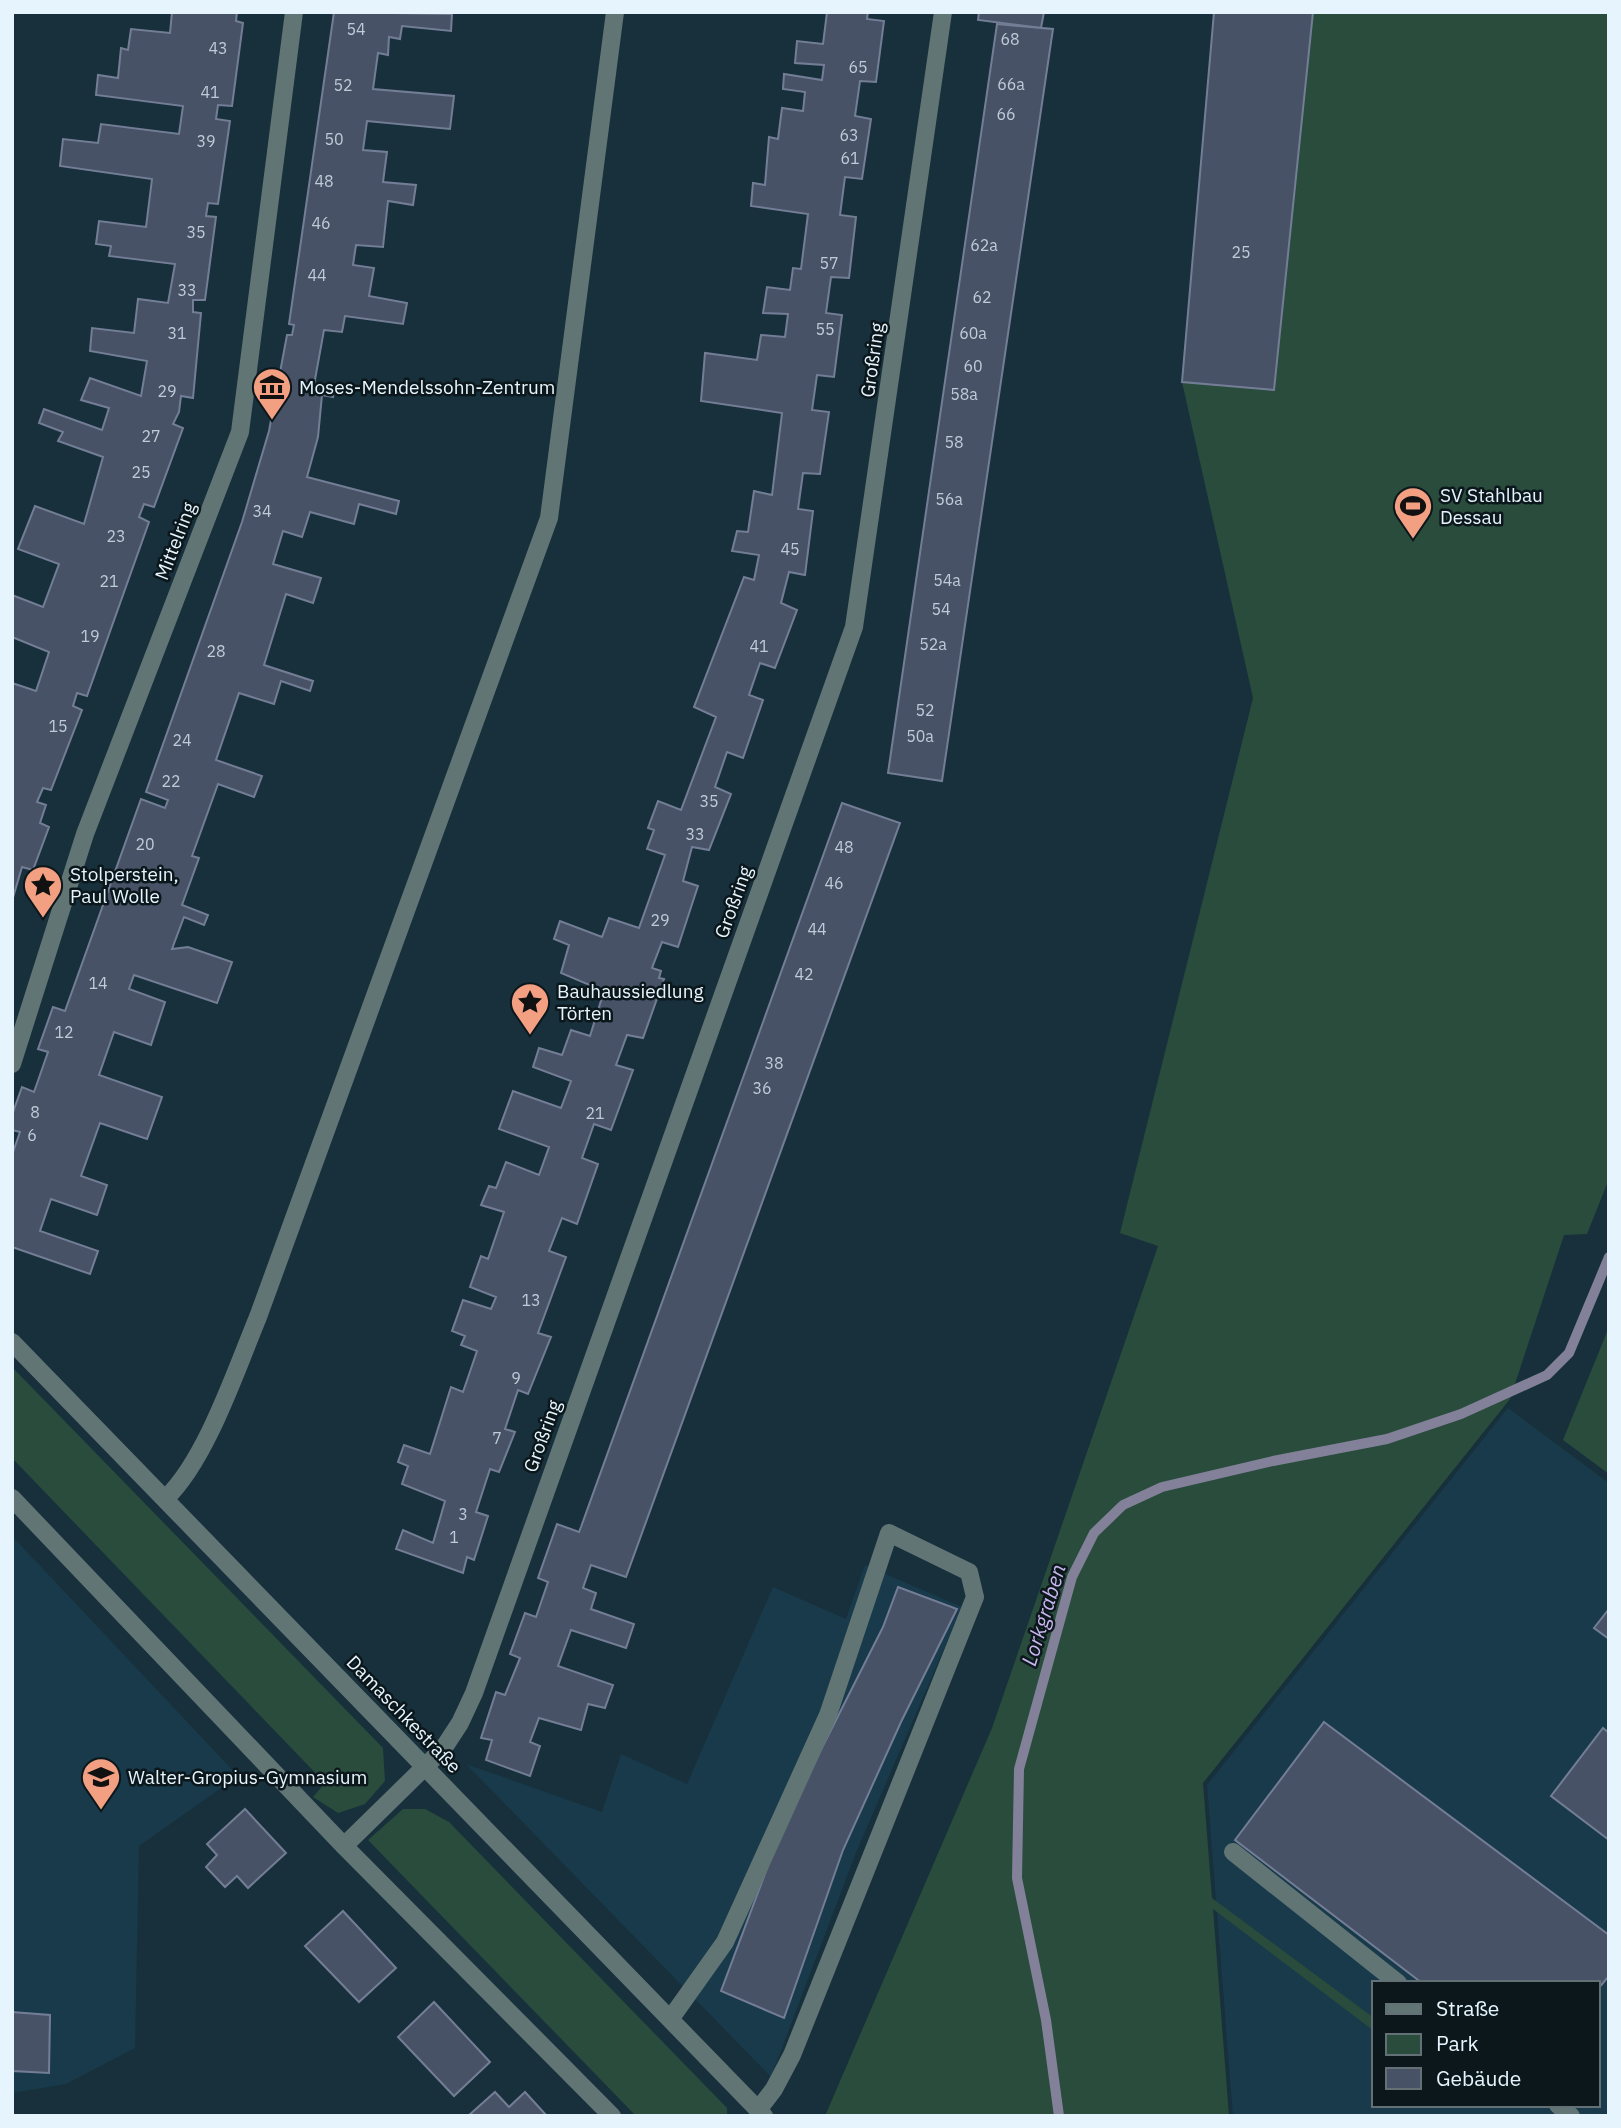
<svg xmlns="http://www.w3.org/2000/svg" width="1621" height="2128" font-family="'IBM Plex Sans',sans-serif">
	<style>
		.built { fill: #183a4a; fill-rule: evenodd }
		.green { fill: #294c3c }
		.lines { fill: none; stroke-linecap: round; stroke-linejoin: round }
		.stream { stroke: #838199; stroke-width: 10 }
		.building { fill: #485267; stroke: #737e96; stroke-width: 2 }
		.lane { stroke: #617575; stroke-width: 18 }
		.street { stroke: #617575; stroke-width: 18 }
		.labels { text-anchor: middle; stroke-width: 5; stroke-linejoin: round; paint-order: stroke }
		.number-label { font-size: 16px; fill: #beccd8 }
		.street-label { font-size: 19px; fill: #e6f5fd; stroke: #0c171c }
		.poi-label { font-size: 19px; fill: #e6f5fd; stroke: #0c171c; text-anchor: start }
		.water-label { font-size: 21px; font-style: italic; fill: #c7b5ee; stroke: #0c171c }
	</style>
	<rect width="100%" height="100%" fill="#17303c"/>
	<!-- built -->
	<g class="built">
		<path d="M1508 1408 1609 1483V2116H1233L1207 1785ZM1374 1983H1598V2105H1374Z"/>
		<polygon points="12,1536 238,1776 139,1846 135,2048 66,2084 12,2093"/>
		<polygon points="865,1565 962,1607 855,1855 771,2077 466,1764 602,1812 621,1754 687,1784 773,1587 846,1619"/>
	</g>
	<!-- green -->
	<g class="green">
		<polygon points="1214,12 1609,12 1609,1179 1587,1234 1564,1235 1510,1399 1203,1783 1212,1898 1374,2018 1374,2031 1213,1909 1229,2116 825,2116 992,1728 1158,1246 1120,1233 1253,698 1182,382"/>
		<polygon points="1609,1327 1609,1474 1563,1440"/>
		<polygon points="12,1367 383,1748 385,1781 365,1804 338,1813 313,1797 325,1783 12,1458"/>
		<polygon points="403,1809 425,1809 449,1822 727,2108 727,2116 636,2116 368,1840"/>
	</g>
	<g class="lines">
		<!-- stream -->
		<polyline class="stream" points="1059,2116 1046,2020 1017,1878 1019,1769 1072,1577 1094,1533 1123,1505 1162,1487 1273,1461 1387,1439 1461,1414 1547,1375 1569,1353 1609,1257"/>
	</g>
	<!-- building -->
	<g class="building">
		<polygon points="172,12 237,12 236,21 243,23 232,106 218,105 216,119 230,121 218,204 208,203 206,216 216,217 205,300 193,300 193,312 201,313 193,398 181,396 179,412 173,424 183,428 154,507 144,504 139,517 149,522 87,696 77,693 73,706 82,710 51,790 43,788 37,802 46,805 40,823 49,827 33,870 22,867 12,901 12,683 36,691 49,652 12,637 12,595 43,607 59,564 18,549 35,506 84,524 103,457 58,441 63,432 39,423 44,409 102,430 109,408 81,400 90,378 141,396 147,361 90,351 92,328 134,333 138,299 168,303 175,264 109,256 111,246 96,244 99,221 146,227 152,179 60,166 63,139 98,143 101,124 179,134 183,106 96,95 98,75 118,78 121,48 128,50 131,29 170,33"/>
		<polygon points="334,12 452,14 451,31 402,26 400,39 389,37 388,55 378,53 373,89 454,96 450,129 367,121 363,150 387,152 383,182 416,185 413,205 388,201 383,247 356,245 353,265 374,268 369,296 407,303 403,324 345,316 342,332 324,330 314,385 334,387 333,397 322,395 318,437 307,477 399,501 396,514 359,504 354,524 310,512 302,537 283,531 273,564 321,578 313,603 286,594 264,665 313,681 310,691 281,681 274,704 239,693 216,760 262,776 254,797 218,784 192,856 199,858 182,905 208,915 204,925 184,917 172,949 188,947 232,962 217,1003 134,975 129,989 165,1002 151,1045 114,1032 99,1075 162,1097 147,1139 100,1123 81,1176 107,1185 97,1215 51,1199 40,1231 98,1251 90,1274 12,1247 12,1155 20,1132 12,1130 12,1115 22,1087 34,1092 48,1052 38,1049 53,1007 65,1011 141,799 165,808 168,800 146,792 242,522 269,431 287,335 292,335 294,325 289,324"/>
		<polygon points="827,12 868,12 867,19 884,21 876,82 860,81 855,116 871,119 862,179 845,177 840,215 856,217 849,278 831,277 826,313 842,315 834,377 817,375 812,410 829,412 820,474 803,473 798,509 813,511 805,575 789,572 781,603 797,610 775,668 760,663 749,695 763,700 743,758 727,752 715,787 731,794 709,850 692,847 683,881 698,886 678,947 662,942 652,968 661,971 659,978 664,979 643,1038 627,1035 616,1065 633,1070 611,1130 594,1124 582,1158 598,1164 577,1224 562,1218 549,1251 566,1257 538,1333 551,1337 528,1394 518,1390 505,1429 515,1432 499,1472 490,1469 476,1512 488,1516 474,1560 467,1557 463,1573 396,1549 403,1530 433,1543 445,1501 402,1484 408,1466 398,1462 404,1445 430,1454 451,1387 463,1392 477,1351 461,1345 465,1336 452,1331 463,1300 491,1309 496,1297 470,1287 481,1256 488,1259 504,1212 481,1205 489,1186 496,1188 506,1162 539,1175 549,1147 499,1129 513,1091 561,1108 571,1081 533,1067 539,1048 562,1055 571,1030 590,1036 604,991 561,973 569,945 554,939 560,921 602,937 609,918 639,928 665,855 647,849 654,830 648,828 658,801 681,810 716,717 694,707 744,577 754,580 759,555 732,551 737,531 748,532 754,491 772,495 782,413 701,401 705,353 757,360 761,335 785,337 788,314 763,313 767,287 790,290 793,268 801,269 808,214 751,206 753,183 765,185 769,137 778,139 782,108 803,111 805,92 783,89 784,74 822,80 824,65 795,63 797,41 823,44"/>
		<polygon points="979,12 1044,12 1041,28 978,20"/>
		<polygon points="1214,12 1313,12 1274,390 1182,382"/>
		<polygon points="997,24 1053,29 942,781 888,773"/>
		<polygon points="842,803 900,823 626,1577 591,1565 583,1588 596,1593 591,1609 634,1624 626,1648 571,1630 558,1666 613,1685 605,1708 588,1704 581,1730 539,1718 530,1742 540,1746 530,1776 486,1760 492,1740 481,1738 496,1692 505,1695 520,1658 510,1654 525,1613 536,1617 548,1582 538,1578 557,1524 579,1532 581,1527"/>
		<polygon points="898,1587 957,1609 901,1722 843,1850 784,2018 721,1991 784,1823 883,1627"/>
		<polygon points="1609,1609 1609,1639 1594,1628"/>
		<polygon points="1324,1722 1609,1935 1609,1976 1598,1989 1598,1983 1422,1983 1235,1840"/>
		<polygon points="1603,1728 1609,1733 1609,1840 1551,1796"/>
		<polygon points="245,1809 286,1853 248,1888 237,1876 225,1887 206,1867 217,1855 207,1844"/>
		<polygon points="343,1911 396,1968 359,2002 305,1946"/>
		<polygon points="434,2002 490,2062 454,2096 398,2037"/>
		<polygon points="12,2012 50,2015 49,2073 12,2071"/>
		<polygon points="495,2092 509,2107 525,2092 547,2116 468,2116"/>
	</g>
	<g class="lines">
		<!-- lane -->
		<g class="lane">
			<path d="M166 1498C206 1460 236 1370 258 1317L549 518 615 12"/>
			<polyline points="1233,1852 1398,1983"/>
			<polyline points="671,2018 725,1942 828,1715 889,1533 969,1572 975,1597 792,2055 774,2089 758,2110"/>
			<polyline points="1558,2105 1571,2116"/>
		</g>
		<!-- street -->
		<g class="street">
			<polyline points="12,1064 85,834 240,432 294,12"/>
			<polyline points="12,1342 764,2116"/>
			<polyline points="12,1498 344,1846 612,2116"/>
			<polyline points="344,1846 443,1749 460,1723 474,1693 854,627 943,12"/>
		</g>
	</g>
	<!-- icons -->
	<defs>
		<g id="museum-pin" transform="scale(2.0125)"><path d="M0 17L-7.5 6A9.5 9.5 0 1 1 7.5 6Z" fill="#f39f82" stroke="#0c171c"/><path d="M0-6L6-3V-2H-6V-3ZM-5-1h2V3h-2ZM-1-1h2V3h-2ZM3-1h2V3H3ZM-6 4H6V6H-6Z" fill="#111"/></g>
		<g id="stadium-pin" transform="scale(2.0125)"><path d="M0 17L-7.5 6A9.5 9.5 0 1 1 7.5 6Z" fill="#f39f82" stroke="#0c171c"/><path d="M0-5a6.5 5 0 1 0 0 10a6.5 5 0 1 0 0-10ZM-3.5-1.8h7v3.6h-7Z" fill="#111"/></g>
		<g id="sight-pin" transform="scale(2.0125)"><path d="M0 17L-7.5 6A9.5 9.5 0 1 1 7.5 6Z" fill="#f39f82" stroke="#0c171c"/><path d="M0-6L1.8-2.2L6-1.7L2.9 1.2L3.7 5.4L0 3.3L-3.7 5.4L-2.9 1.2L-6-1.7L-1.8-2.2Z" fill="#111"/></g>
		<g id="school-pin" transform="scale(2.0125)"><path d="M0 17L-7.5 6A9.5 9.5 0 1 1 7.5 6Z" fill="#f39f82" stroke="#0c171c"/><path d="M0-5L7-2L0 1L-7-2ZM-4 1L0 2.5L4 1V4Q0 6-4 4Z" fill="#111"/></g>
	</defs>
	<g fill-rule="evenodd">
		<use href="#museum-pin" x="272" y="387"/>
		<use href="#stadium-pin" x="1413" y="506"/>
		<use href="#sight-pin" x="43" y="885"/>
		<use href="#sight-pin" x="530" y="1002"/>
		<use href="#school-pin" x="101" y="1777"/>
	</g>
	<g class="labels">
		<!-- number labels -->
		<g class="number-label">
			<text x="356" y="35">54</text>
			<text x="1010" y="45">68</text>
			<text x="218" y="54">43</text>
			<text x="858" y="73">65</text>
			<text x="1011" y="90">66a</text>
			<text x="343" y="91">52</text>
			<text x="210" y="98">41</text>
			<text x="1006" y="120">66</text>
			<text x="849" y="141">63</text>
			<text x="334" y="145">50</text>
			<text x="206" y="147">39</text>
			<text x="850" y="164">61</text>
			<text x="324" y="187">48</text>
			<text x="321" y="229">46</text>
			<text x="196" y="238">35</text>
			<text x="984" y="251">62a</text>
			<text x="1241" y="258">25</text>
			<text x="829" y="269">57</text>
			<text x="317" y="281">44</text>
			<text x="187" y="296">33</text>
			<text x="982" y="303">62</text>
			<text x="825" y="335">55</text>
			<text x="177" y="339">31</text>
			<text x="973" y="339">60a</text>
			<text x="973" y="372">60</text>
			<text x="167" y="397">29</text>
			<text x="964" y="400">58a</text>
			<text x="151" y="442">27</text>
			<text x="954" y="448">58</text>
			<text x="141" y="478">25</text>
			<text x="949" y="505">56a</text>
			<text x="262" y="517">34</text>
			<text x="116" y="542">23</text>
			<text x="790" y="555">45</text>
			<text x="947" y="586">54a</text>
			<text x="109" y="587">21</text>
			<text x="941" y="615">54</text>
			<text x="90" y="642">19</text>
			<text x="933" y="650">52a</text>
			<text x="759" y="652">41</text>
			<text x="216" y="657">28</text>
			<text x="925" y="716">52</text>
			<text x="58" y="732">15</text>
			<text x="920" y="742">50a</text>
			<text x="182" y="746">24</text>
			<text x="171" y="787">22</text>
			<text x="709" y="807">35</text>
			<text x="695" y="840">33</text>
			<text x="145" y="850">20</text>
			<text x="844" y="853">48</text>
			<text x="834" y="889">46</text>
			<text x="660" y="926">29</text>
			<text x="817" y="935">44</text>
			<text x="804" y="980">42</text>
			<text x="98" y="989">14</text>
			<text x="64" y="1038">12</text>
			<text x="774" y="1069">38</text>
			<text x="762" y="1094">36</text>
			<text x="35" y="1118">8</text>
			<text x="595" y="1119">21</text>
			<text x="32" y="1141">6</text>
			<text x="531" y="1306">13</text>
			<text x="516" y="1384">9</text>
			<text x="497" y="1444">7</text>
			<text x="463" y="1520">3</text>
			<text x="454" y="1543">1</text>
		</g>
		<!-- street labels -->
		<g class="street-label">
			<text transform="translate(872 360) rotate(-82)" y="7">Großring</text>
			<text transform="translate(175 541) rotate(-69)" y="7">Mittelring</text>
			<text transform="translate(733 902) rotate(-70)" y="7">Großring</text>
			<text transform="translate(542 1436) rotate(-70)" y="7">Großring</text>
			<text transform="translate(404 1714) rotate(46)" y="7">Damaschkestraße</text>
		</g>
		<!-- poi labels -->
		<g class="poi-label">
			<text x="299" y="394">Moses-Mendelssohn-Zentrum</text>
			<text x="1440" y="502">SV Stahlbau<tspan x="1440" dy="22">Dessau</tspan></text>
			<text x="70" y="881">Stolperstein,<tspan x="70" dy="22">Paul Wolle</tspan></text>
			<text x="557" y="998">Bauhaussiedlung<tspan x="557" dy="22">Törten</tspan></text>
			<text x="128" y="1784">Walter-Gropius-Gymnasium</text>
		</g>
		<!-- water labels -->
		<g class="water-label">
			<text transform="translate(1044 1615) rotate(-73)" y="7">Lorkgraben</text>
		</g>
	</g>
	<!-- border -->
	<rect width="1621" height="2128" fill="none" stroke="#e6f5fd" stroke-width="28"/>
	<!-- legend -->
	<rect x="1372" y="1981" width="228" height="126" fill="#0c171c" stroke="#637076" stroke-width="2"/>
	<rect x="1386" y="2004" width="35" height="10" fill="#617575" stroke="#637076" stroke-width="2"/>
	<text x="1436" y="2016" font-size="21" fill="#e6f5fd">Straße</text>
	<rect x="1386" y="2034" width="35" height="21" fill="#294c3c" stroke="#637076" stroke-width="2"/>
	<text x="1436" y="2051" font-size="21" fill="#e6f5fd">Park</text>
	<rect x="1386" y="2068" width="35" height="21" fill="#485267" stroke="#637076" stroke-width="2"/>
	<text x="1436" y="2086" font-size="21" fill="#e6f5fd">Gebäude</text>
</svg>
